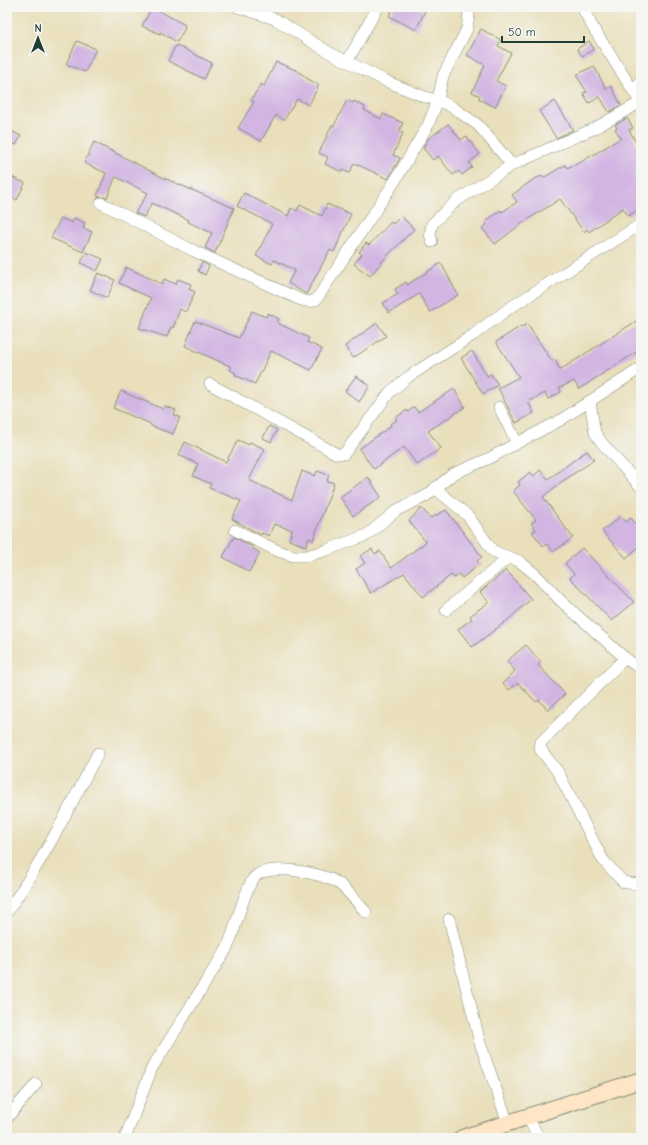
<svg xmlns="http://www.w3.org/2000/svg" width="648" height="1145" font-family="'Comic Neue',sans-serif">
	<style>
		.building { fill: #d2b5e2 }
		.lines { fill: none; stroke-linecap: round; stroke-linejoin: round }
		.street-casing { stroke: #848e78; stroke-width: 12 }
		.secondary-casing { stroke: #848e78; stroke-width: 18 }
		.street { stroke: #fff; stroke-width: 11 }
		.secondary { stroke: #fee5c5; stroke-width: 16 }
	</style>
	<rect width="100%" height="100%" fill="#f6f6f2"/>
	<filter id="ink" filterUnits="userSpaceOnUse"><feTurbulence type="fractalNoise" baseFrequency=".025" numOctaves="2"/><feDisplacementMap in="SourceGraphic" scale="8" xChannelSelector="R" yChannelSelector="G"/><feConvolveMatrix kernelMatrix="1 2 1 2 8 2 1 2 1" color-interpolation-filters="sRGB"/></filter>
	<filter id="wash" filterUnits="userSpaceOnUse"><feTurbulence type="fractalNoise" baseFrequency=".012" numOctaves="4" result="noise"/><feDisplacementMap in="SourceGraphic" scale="16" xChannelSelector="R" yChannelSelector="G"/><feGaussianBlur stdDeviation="0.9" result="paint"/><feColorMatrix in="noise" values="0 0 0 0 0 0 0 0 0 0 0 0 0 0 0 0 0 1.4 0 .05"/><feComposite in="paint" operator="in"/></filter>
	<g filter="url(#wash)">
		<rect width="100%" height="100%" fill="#e9dfbb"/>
		<g id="blocks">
			<!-- building -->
			<g class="building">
				<polygon points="152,7 185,25 184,27 185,28 177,42 160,32 160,34 142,26"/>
				<polygon points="394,7 417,7 425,11 416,30 389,16"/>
				<polygon points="481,29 501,40 498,46 511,53 496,81 506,86 495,107 479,99 480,96 472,92 485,65 467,55"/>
				<polygon points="77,41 96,49 85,72 66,64"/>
				<polygon points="589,41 594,49 582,56 577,49"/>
				<polygon points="176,45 212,63 204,79 168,61"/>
				<polygon points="276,62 296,70 306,77 306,78 319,85 309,105 297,99 284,120 276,115 261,141 238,128 254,102 251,100 261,84 264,86"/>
				<polygon points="594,66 606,89 611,86 621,105 609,112 600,97 589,103 583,93 587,92 576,75"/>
				<polygon points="347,100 353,103 354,101 365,107 364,110 381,119 383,114 403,123 399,131 403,133 393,155 400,158 388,179 354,163 350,173 342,170 342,172 325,164 328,157 319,153 332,125 334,126"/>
				<polygon points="555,101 573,130 556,138 539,111"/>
				<polygon points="627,118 633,128 629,130 640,150 636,152 641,160 641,208 628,216 623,208 589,232 587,229 584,232 560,199 524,222 495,244 482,228 487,224 485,222 501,210 502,212 517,202 512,195 534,179 542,176 543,178 565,165 567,168 581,162 621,138 615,129 617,128 615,125"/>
				<polygon points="448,124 461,140 466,136 480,154 469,163 472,167 462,175 459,171 453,175 438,156 433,160 423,148 427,140"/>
				<polygon points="7,129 21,136 16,145 7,141"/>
				<polygon points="94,142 164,178 234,208 215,253 205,248 212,233 188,222 189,220 152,203 144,217 135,213 148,193 116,177 115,178 107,198 97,196 106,173 84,163"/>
				<polygon points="7,175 25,183 17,200 7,195"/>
				<polygon points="244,193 288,216 291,208 297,211 300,205 322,216 327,204 351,214 334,252 330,250 306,294 288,283 295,270 274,260 272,264 256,256 272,224 237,206"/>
				<polygon points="401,216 414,229 387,256 370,276 354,264 362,254 359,252 366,243 369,245 391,222 393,224"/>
				<polygon points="61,218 72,223 74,218 85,223 83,228 92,232 83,252 51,238"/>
				<polygon points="86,252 103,259 97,271 81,263"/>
				<polygon points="202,262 209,266 205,275 198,271"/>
				<polygon points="441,263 458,295 430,312 419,294 389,313 383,303 398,294 395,289 406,282 407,285"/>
				<polygon points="126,267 162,284 164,279 176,284 178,279 191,284 189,289 195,292 186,312 180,309 173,328 171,327 167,337 139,328 151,298 119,283"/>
				<polygon points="98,273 115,280 107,298 90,290"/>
				<polygon points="252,311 266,317 268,313 279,319 277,323 309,338 307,342 322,349 311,370 271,351 255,384 235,375 236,373 230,370 232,367 185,346 195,321 239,338"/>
				<polygon points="641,318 641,349 579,389 574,381 559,388 561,392 548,399 545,393 528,402 534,413 516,423 498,388 519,377 496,342 521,326 522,327 527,324 552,361 555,360 560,370"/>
				<polygon points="377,323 386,336 353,358 345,346"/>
				<polygon points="472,351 487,376 491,374 498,385 483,394 461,358"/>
				<polygon points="356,376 370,386 359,402 345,391"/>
				<polygon points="454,389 465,407 428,431 441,448 417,465 404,447 374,469 359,449 391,426 390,424 397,420 395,418 407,410 408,412 414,407 418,412"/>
				<polygon points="121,391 163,409 164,406 176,410 174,415 180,417 173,434 151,426 151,424 113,408"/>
				<polygon points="269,426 277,430 271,442 263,438"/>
				<polygon points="238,440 249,445 250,442 265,449 249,480 292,500 302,471 315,476 317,471 329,475 327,481 334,483 313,540 309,538 306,546 289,540 292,530 274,524 269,536 262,533 261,535 232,519 241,501 209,488 211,484 193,476 198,464 179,455 185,442 226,462"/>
				<polygon points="587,451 594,460 560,483 543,497 573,538 553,552 547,544 543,546 532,532 536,530 531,523 536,520 513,491 520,485 518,482 530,472 534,476 540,470 548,479"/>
				<polygon points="368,477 381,497 353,516 340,497"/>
				<polygon points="421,508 431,518 446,510 482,557 477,561 480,564 462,578 459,574 454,578 451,575 423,597 404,573 371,593 356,569 365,563 360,556 372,549 375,554 380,551 391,568 426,542 409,521"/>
				<polygon points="621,516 626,522 631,518 641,530 641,545 626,558 602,531"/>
				<polygon points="234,537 253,547 252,548 260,553 249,572 223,557"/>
				<polygon points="582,548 634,602 612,621 570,578 574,574 565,563"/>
				<polygon points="506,570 531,599 509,619 472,647 458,629 472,619 470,616 489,602 480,592"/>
				<polygon points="526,645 541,662 538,665 565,694 548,710 539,700 536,702 518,683 509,690 503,683 515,671 507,661"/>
			</g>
		</g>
	</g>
	<g filter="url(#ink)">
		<use href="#blocks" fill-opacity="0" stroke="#848e78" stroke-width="1"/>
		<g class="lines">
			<!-- street casing -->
			<g class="street-casing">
				<g id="street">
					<polyline points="237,7 275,19 330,53 388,82 425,97 438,100 452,107 478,125 512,165"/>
					<polyline points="582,7 592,26 641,103"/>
					<polyline points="348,60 378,7"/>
					<polyline points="632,89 641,82"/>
					<polyline points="101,203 194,251 301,300 310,302 316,300 395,181 428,125 438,100 443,76 467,29 469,15 467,7"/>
					<polyline points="432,242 430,234 432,224 456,201 512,165 595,128 641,102"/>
					<polyline points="210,384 337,454 344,454 390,392 408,377 473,335 508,309 641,224"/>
					<polyline points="590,401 595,433 602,443 641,487"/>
					<polyline points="517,443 559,421 641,368"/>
					<polyline points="435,488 468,516 493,551 519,561 535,574 561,601 625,658 641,669"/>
					<polyline points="235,530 278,551 294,556 306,556 324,551 367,535 397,510 426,496 453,474 490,458 517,443 499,407"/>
					<polyline points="446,610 509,557"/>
					<polyline points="625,658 541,742 540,749 558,772 603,860 623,882 634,884 641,882"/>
					<path d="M7 912C42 862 70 807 98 753"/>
					<polyline points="449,919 480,1043 508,1123"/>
					<polyline points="527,1116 539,1138"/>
					<polyline points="7,1118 36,1084"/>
					<path d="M125 1138 152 1068 227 948C237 927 241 898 253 879 265 861 323 873 338 883 348 890 357 903 366 912"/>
				</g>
			</g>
			<!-- secondary casing -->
			<g class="secondary-casing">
				<polyline id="secondary" points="462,1138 641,1080"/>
			</g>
			<!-- street -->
			<use href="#street" class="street"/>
			<!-- secondary -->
			<use href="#secondary" class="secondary"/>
		</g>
	</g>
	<!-- margin -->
	<rect width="648" height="1145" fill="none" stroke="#f6f6f2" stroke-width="24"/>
	<!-- north arrow -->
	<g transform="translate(38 38)" stroke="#f6f6f2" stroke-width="3" paint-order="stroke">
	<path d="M0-3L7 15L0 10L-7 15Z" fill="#1f3d34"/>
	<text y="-6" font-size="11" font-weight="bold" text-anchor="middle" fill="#1f3d34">N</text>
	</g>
	<!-- scale -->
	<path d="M502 36v6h82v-6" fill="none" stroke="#1f3d34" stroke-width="2"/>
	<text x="508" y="36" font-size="12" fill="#1f3d34" stroke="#f6f6f2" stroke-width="3" paint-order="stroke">50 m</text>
</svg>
